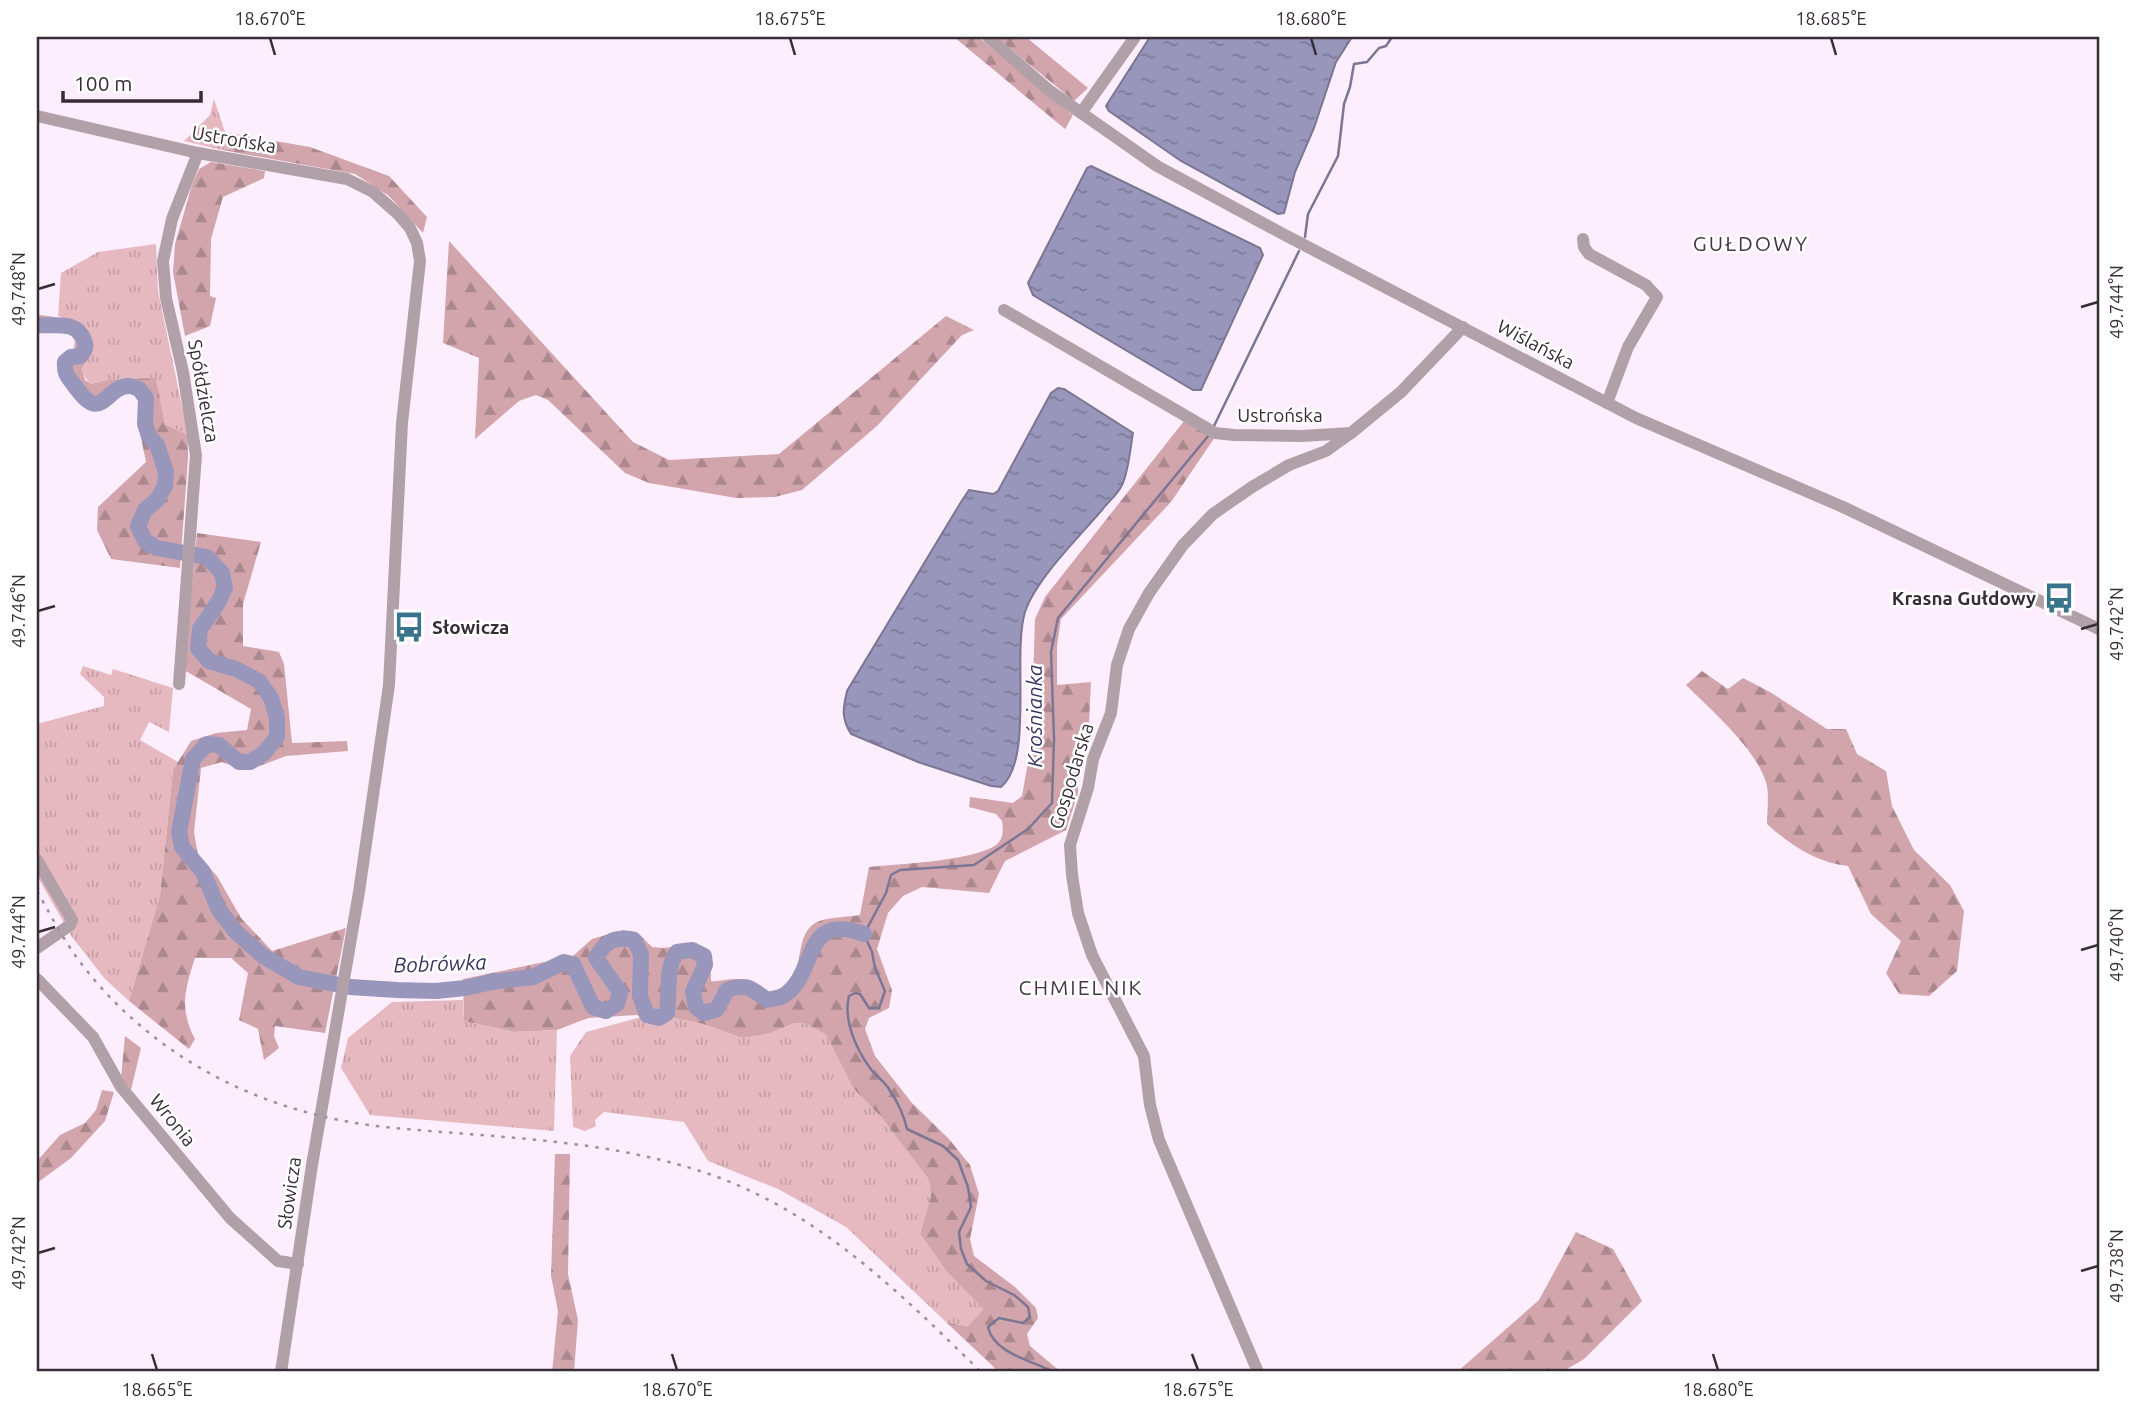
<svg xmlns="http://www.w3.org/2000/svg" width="2136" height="1409" font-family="Ubuntu,sans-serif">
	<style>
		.grass { fill: url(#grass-tufts) }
		.forest { fill: url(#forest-firs) }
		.water { fill: url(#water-ripples); stroke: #7b7693; stroke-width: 2 }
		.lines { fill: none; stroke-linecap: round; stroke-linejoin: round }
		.stream { stroke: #7b7693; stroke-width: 2.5 }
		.river { stroke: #9896bb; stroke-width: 16 }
		.minor { stroke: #b2a0a8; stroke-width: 12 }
		.rail { stroke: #9d919d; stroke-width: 2.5; stroke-dasharray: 3.5 7; stroke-linecap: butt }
		.ticks { fill: none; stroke: #362d36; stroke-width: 2.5 }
		.labels { text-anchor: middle; stroke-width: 5; stroke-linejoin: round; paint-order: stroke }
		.street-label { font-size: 19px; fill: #362d36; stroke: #fff }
		.poi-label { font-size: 19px; font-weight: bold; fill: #362d36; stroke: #fff; text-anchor: end }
		.neighbourhood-label { font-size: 21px; letter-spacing: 2px; fill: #473447; stroke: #fff }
		.water-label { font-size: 21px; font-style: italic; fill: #3a3365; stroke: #fff }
		.neatline { fill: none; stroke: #362d36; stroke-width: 2.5 }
		.ticks-label { font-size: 18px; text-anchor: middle; fill: #362d36 }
	</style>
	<defs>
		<pattern id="grass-tufts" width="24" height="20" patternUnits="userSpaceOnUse" patternTransform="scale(1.75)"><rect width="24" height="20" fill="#e6b9c1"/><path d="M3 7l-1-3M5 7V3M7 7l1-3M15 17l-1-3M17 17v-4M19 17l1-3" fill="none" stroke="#c69fa6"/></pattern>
		<pattern id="forest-firs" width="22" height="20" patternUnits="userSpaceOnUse" patternTransform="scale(1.75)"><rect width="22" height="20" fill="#d2a5ad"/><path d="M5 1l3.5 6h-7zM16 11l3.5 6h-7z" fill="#ab878e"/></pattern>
		<pattern id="water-ripples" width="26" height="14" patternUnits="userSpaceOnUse" patternTransform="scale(1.75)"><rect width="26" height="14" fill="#9896bb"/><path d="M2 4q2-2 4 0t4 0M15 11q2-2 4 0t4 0" fill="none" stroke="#7d7b99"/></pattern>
	</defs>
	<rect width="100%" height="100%" fill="#fdeefd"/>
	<!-- grass -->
	<g class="grass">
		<polygon points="214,99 225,132 269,140 222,150 184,141 210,115"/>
		<path d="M156 244 158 291 188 435 165 424 156 379 107 380 91 384C76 373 83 344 83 327L58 316 61 273 98 252Z"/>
		<polygon points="83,666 111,675 113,669 173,688 169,732 149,722 140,740 178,762 173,770 160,895 129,1001 105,979 72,937 37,876 37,724 104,706 104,697 80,674"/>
		<polygon points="463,1000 464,1021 514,1032 557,1030 554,1131 370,1115 341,1068 348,1038 392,1002"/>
		<polygon points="641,1017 655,1023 674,1018 703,1024 742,1038 768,1034 795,1023 807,1024 826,1035 853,1088 882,1118 929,1180 931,1196 920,1234 947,1272 983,1309 968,1326 947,1323 846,1227 778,1189 708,1161 684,1122 604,1112 595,1120 596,1126 585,1131 573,1127 570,1056 586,1032"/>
	</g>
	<!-- forest -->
	<g class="forest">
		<polygon points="954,37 978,37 1073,115 1065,129"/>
		<polygon points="996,37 1026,37 1088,88 1074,101"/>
		<polygon points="269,140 310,147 389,176 427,217 423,233 389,196 355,174 222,150"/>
		<polygon points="211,162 265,171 264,178 223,197 211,239 210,296 216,298 210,326 185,336 173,272 175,244 192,185 199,169"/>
		<polygon points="449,241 633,442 669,460 779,454 946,316 974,330 962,335 877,426 802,490 775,497 736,498 649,483 625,473 548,400 536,395 519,401 475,439 479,358 443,343"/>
		<path d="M37 315C69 317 110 329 82 368L85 380 91 384 107 380 156 378 165 424 188 435V458L180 568 111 559 97 530 98 507 146 462 138 423V397L133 392C104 394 100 426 70 393 61 382 57 370 59 357L74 350 75 341 70 333 37 331Z"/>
		<path d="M1184 421 1215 437 1171 502 1061 619 1057 646V685L1091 682 1089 723 1078 753V793L1066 830 1005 861 989 893 922 887 903 896 888 913 877 949 892 990 889 1008 869 1018 865 1029 875 1056 912 1103 949 1139 970 1165 979 1194 970 1239 974 1256 1015 1287 1036 1308 1038 1318 1027 1334 1030 1346 1061 1372H999L947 1323 968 1326 983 1309 947 1272 920 1234 931 1196 929 1180 882 1118 853 1088 826 1035 807 1024 795 1023 768 1034 742 1038 703 1024 674 1018 655 1024 637 1015 588 1018 557 1030 514 1032 464 1021 463 979 573 956 592 939 623 930 637 932 652 947 664 948 696 943C711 953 711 964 711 981 720 982 727 979 735 979 748 979 758 988 768 994 812 985 789 936 817 922 829 917 848 917 860 915L869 867C896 864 983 861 999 842 1004 836 1003 828 1002 821L996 814 969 807 970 797 1013 803 1022 796 1031 745 1035 619 1045 597Z"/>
		<path d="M197 533 261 542 243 604V646L279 652 284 664 292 743 347 741 348 751 286 756 252 769 238 768 222 762 201 768 194 832 198 855 217 876 241 918 272 951 346 928 325 1033 275 1026 274 1036 279 1048 264 1060 258 1029 239 1020 248 973 231 958H195C185 989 179 1009 195 1039L189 1049 129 1001 160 895 173 770 191 741 216 733 247 730 251 709 184 670Z"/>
		<path d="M1702 671 1728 689 1743 678 1770 692 1827 729H1846L1857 754 1886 771 1892 806 1914 850 1950 885 1964 911 1957 971 1929 996 1899 994 1886 973 1901 941 1871 914 1848 866C1817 863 1790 845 1767 824 1767 813 1769 798 1767 786 1759 751 1711 710 1686 685Z"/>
		<polygon points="125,1036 141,1048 131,1090 121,1078"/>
		<polygon points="102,1090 114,1092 105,1121 71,1158 37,1183 37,1161 60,1135 85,1123 96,1110"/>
		<polygon points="555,1154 570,1154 568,1274 578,1320 574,1372 552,1372 558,1311 551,1276"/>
		<polygon points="1576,1232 1613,1249 1642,1301 1584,1359 1562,1372 1457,1372 1539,1300"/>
	</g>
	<!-- water -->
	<g class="water">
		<polygon points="1150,37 1352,37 1336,62 1314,128 1295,172 1284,213 1278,214 1181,161 1109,111 1106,106"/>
		<polygon points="1091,166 1260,248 1263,255 1201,390 1193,390 1033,295 1028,283 1087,168"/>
		<path d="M1058 388 1064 389 1133 433C1130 449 1129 470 1122 485 1118 494 1108 502 1102 510 1079 537 1036 579 1025 612 1012 655 1034 760 1001 787L991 786 918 762 851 734C841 718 843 708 847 691L961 502 969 490 993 494 998 491 1051 393Z"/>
	</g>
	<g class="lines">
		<!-- stream -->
		<g class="stream">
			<polyline points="1305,237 1308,214 1338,156 1344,104 1350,87 1354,64 1367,62 1379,48 1386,46 1392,37"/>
			<polyline points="1214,426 1299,251"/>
			<path d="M1053 1372C1032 1360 994 1354 988 1327L999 1318 1023 1323 1030 1317 1028 1307 1014 1295 986 1281 967 1264 961 1249 959 1232 971 1207 968 1187 958 1160 943 1146 907 1129C904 1115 897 1101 889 1089 884 1081 876 1076 870 1068 856 1049 843 1020 849 996L855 993 860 994 869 1008H879L885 991 875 968 872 952 864 934 886 893 891 875 900 870 974 865 1028 829 1052 803 1054 738 1051 652 1058 618 1209 435"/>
		</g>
		<!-- river -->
		<path class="river" d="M37 325C53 327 76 319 84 340 87 346 85 351 80 356L71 357 65 362C64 374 68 377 75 386 102 426 105 386 129 386 132 386 136 388 139 389L146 398 145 424 149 436 157 445 166 472 165 486 157 500 145 510 138 526 145 541 157 548 207 557 222 573 225 588 219 601 200 629 198 648 209 661 236 669 259 681 271 698 277 718V737L264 753 250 762H239L219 745 207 744 193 759 179 832 182 847 203 872 219 910 236 932 263 956 299 977 350 987 397 990 436 991 465 988 492 982 533 977 564 962 573 964 593 1007 606 1011 617 1004 620 992 596 958C605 941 615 936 634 940L641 954 640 996 647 1015 659 1018 667 1013C670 992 665 969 677 952L692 950 704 956 705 965 693 992 696 1007 704 1013 717 1009 727 990C747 983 751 988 767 1000 772 999 779 998 783 996 819 974 800 911 864 934"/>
		<!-- minor -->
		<g class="minor">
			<polyline points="988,37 1050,91 1157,166 1283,234 1636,418 1843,507 2099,629"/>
			<polyline points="1081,113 1135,37"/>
			<polyline points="37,116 198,153 347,179 373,192 399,215 410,228 417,243 420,261 402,423 389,685 359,892 312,1165 281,1372"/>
			<polyline points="1583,239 1584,247 1589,254 1646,285 1657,297 1628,347 1607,403"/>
			<polyline points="1004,310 1215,433 1234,435 1302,436 1351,433 1401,392 1463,327"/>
			<polyline points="179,684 196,455 183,372 166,298 163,261 172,219 198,153"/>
			<polyline points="37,860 72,920 70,925 37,948"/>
			<polyline points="37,979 93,1037 121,1087 230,1218 278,1261 298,1264"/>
			<polyline points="1258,1372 1159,1140 1150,1105 1144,1056 1092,955 1078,913 1072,875 1070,845 1088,788 1093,759 1111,713 1117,665 1129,629 1149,593 1183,545 1213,514 1252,487 1289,465 1326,451 1351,433"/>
		</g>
		<!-- rail -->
		<path class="rail" d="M37 891C50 914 62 937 77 958 151 1058 263 1114 385 1127 494 1138 604 1138 709 1174 819 1212 900 1293 981 1372"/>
	</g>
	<!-- ticks -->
	<path class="ticks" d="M270 38 275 55M790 38 795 55M1311 38 1316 55M1831 38 1836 55M38 289 55 284M2081 307 2098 302M38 611 55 606M2081 629 2098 624M38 932 55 927M2081 950 2098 945M38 1253 55 1248M2081 1271 2098 1266M152 1354 157 1370M672 1354 677 1370M1192 1354 1198 1370M1713 1354 1718 1370"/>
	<!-- icons -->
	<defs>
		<g id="bus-bare" transform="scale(2.415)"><path d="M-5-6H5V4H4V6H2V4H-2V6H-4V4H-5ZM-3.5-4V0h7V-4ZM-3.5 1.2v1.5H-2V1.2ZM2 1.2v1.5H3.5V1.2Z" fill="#39738c" stroke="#fff" stroke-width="2.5" paint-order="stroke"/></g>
	</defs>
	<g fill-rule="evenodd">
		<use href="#bus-bare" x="2059" y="598"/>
		<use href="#bus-bare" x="409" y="627"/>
	</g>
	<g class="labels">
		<!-- street labels -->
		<g class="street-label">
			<text transform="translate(234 139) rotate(10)" y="7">Ustrońska</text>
			<text transform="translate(1536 344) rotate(28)" y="7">Wiślańska</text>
			<text transform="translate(204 391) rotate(80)" y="7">Spółdzielcza</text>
			<text x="1280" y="422">Ustrońska</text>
			<text transform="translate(1071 776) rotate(-73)" y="7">Gospodarska</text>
			<text transform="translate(173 1120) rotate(51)" y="7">Wronia</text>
			<text transform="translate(289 1193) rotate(-82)" y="7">Słowicza</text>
		</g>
		<!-- poi labels -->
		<g class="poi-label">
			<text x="2036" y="605">Krasna Gułdowy</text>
			<text x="432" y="634" text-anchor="start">Słowicza</text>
		</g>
		<!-- neighbourhood labels -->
		<g class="neighbourhood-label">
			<text x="1751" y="251">GUŁDOWY</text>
			<text x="1081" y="995">CHMIELNIK</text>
		</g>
		<!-- water labels -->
		<g class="water-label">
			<text transform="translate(1035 716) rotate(-90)" y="7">Krośnianka</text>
			<text transform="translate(440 964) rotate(-2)" y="7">Bobrówka</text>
		</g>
	</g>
	<!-- border -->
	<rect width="2136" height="1409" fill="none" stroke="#ffffff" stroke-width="77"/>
	<!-- scale -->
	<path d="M63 91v10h138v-10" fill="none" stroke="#362d36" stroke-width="3.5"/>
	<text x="74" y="91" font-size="21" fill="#362d36" stroke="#ffffff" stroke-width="5" paint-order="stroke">100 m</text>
	<rect x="38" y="38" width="2060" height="1332" class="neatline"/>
	<g class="ticks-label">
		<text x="270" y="25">18.670°E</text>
		<text x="790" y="25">18.675°E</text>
		<text x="1311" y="25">18.680°E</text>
		<text x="1831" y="25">18.685°E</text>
		<text transform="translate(19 289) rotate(-90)" y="6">49.748°N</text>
		<text transform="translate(2117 302) rotate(-90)" y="6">49.744°N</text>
		<text transform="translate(19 611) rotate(-90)" y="6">49.746°N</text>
		<text transform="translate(2117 624) rotate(-90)" y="6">49.742°N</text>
		<text transform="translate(19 932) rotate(-90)" y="6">49.744°N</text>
		<text transform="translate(2117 945) rotate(-90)" y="6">49.740°N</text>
		<text transform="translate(19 1253) rotate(-90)" y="6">49.742°N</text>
		<text transform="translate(2117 1266) rotate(-90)" y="6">49.738°N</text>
		<text x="157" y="1396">18.665°E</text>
		<text x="677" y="1396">18.670°E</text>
		<text x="1198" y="1396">18.675°E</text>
		<text x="1718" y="1396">18.680°E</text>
	</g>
</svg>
